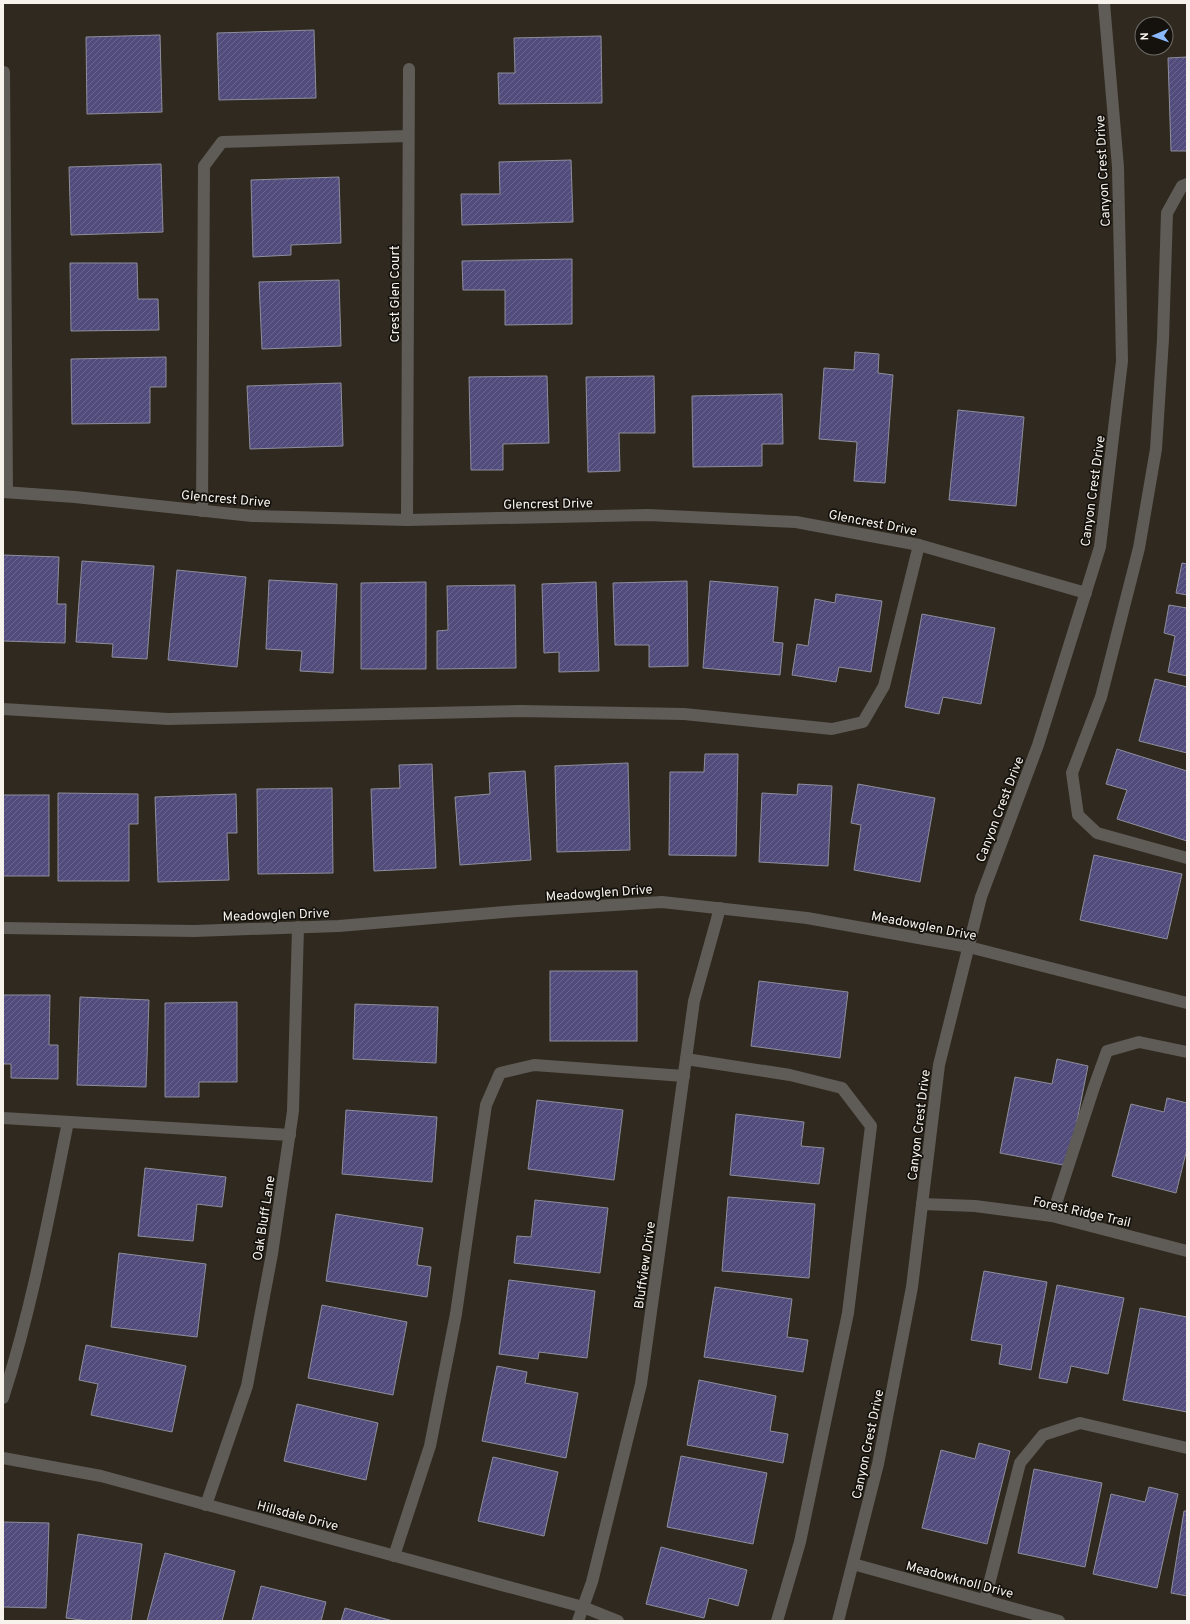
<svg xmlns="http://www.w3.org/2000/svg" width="1190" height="1624" font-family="Overpass,sans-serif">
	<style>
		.building { fill: url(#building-hatch); stroke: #8e8e9b }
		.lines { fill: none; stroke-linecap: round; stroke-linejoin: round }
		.minor { stroke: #5f5b56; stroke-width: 12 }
		.labels { text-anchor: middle; stroke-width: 3.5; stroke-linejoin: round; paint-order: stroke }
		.street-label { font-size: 13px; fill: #f7f2ec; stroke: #15120e }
	</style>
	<defs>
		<pattern id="building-hatch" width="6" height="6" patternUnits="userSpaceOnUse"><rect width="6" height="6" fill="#514c7c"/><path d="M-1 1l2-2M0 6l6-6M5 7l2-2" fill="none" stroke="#6b668f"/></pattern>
	</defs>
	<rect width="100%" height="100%" fill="#30291f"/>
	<!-- building -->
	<g class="building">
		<polygon points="314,30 316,98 219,100 217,33"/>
		<polygon points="160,35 162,112 87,114 86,37"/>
		<polygon points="601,36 602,103 499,104 498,73 515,73 514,38"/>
		<polygon points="1187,57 1187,151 1171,151 1168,58"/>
		<polygon points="571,160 573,222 462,225 461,194 500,194 499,162"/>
		<polygon points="161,164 163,232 71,235 69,167"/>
		<polygon points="339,177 341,243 291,245 291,255 253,257 251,180"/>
		<polygon points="572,259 572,324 505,325 505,290 463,290 462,261"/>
		<polygon points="70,263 137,263 138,299 158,299 159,330 71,331"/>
		<polygon points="339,280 341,346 262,349 259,282"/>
		<polygon points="855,352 879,354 878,373 893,375 885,483 854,481 857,442 819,439 824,368 854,370"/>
		<polygon points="166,357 166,387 150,387 150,423 72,424 71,359"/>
		<polygon points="547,376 549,443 503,444 503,470 471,470 469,377"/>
		<polygon points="654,376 655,433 619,433 620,471 588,472 586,377"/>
		<polygon points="341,383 343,446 250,449 247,386"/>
		<polygon points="782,394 783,444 762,444 762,466 693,467 692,396"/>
		<polygon points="958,410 1024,417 1016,506 949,500"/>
		<polygon points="3,555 59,557 57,604 66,604 65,643 3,641"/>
		<polygon points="82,561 154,566 147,659 112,657 113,644 76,642"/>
		<polygon points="1182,563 1187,564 1187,595 1176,593"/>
		<polygon points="177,570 246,577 237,667 168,660"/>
		<polygon points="269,580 337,584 333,673 300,671 302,651 266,649"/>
		<polygon points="687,581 688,666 649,667 649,645 615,645 613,583"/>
		<polygon points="710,581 778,587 773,642 783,643 780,675 703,668"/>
		<polygon points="426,582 426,669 361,669 361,583"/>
		<polygon points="596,582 599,671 559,672 559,652 544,653 542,584"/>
		<polygon points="515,585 516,668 437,669 437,631 448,630 447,586"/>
		<polygon points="836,594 882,601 871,672 839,667 836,682 792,675 797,644 808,646 815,599 835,603"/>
		<polygon points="1169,605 1187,608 1187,676 1168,672 1175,636 1164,633"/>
		<polygon points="922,614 995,628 981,704 943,697 939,714 905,707"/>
		<polygon points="1155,679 1187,687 1187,753 1139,741"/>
		<polygon points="1117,749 1187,771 1187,841 1117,819 1127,790 1106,784"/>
		<polygon points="705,754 738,754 736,856 669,855 670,772 704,772"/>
		<polygon points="628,763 630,850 557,852 555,766"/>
		<polygon points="432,764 436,868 374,871 371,789 400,788 399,765"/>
		<polygon points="525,771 531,860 460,865 455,797 490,794 489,773"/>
		<polygon points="798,784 832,786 828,866 759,862 762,793 797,795"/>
		<polygon points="858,784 935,798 920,882 854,870 861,825 851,823"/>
		<polygon points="332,788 333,873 258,874 257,789"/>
		<polygon points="58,793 138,794 138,824 129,824 129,881 58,881"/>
		<polygon points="236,794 237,833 227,833 229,880 158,882 155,797"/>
		<rect x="3" y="795" width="46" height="81"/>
		<polygon points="1094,855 1182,874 1167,939 1080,920"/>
		<rect x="550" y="971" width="87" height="70"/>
		<polygon points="759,981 848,992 840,1058 751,1046"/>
		<polygon points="3,995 50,995 49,1045 58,1045 58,1079 11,1078 11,1064 3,1064"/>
		<polygon points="80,997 149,1000 146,1087 77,1085"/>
		<polygon points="237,1002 237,1082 199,1082 199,1097 165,1097 165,1003"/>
		<polygon points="355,1004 438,1007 436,1063 353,1059"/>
		<polygon points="1057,1059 1088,1066 1068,1166 1000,1153 1015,1077 1052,1084"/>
		<polygon points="1167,1098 1187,1103 1187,1149 1176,1193 1112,1176 1131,1104 1164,1112"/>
		<polygon points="537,1100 623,1110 614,1180 528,1169"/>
		<polygon points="346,1110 437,1117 432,1182 342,1174"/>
		<polygon points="736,1114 804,1122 801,1146 824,1148 819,1184 730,1175"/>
		<polygon points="145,1168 226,1177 222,1207 197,1204 193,1241 138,1236"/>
		<polygon points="728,1197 815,1204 809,1278 722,1271"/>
		<polygon points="535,1200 608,1208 600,1273 514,1263 517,1236 531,1237"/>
		<polygon points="336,1214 423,1228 417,1265 431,1267 427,1297 326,1281"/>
		<polygon points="119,1253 206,1264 197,1337 111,1327"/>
		<polygon points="984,1271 1047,1282 1031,1370 999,1364 1002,1345 971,1340"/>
		<polygon points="509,1280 595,1291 587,1358 539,1352 538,1359 499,1354"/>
		<polygon points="1057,1285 1124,1298 1108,1374 1071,1366 1067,1383 1039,1378"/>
		<polygon points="715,1287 792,1299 787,1337 808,1340 803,1372 704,1357"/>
		<polygon points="322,1305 407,1322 393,1395 308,1378"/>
		<polygon points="1140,1308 1187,1317 1187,1412 1123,1400"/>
		<polygon points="86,1345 186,1366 172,1432 91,1415 98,1384 79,1380"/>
		<polygon points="497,1366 527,1372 525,1383 578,1393 566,1458 482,1441"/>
		<polygon points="699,1380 776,1396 770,1431 788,1434 783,1463 687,1445"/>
		<polygon points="297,1404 378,1423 366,1480 284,1461"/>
		<polygon points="979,1443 1010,1451 987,1544 922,1528 941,1450 975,1459"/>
		<polygon points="681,1456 767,1473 753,1544 667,1527"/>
		<polygon points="493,1457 558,1472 544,1536 478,1521"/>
		<polygon points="1034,1469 1102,1483 1085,1567 1018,1553"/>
		<polygon points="1149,1487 1178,1494 1157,1588 1093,1574 1111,1494 1145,1502"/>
		<polygon points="1184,1511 1187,1511 1187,1596 1171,1593"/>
		<polygon points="3,1522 49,1523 46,1608 3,1607"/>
		<polygon points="78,1534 142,1544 131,1621 89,1621 66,1618"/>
		<polygon points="661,1547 747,1570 738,1606 709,1598 704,1618 646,1604"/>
		<polygon points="165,1553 235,1571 222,1621 147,1621"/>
		<polygon points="261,1586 326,1602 321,1621 252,1621"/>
		<polygon points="345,1608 393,1621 341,1621"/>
	</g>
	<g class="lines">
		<!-- minor -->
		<g class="minor">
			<polyline points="3,72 4,72 7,492"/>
			<polyline points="1187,184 1182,186 1167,213 1163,339 1156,449 1139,548 1101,697 1072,773 1078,815 1097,833 1187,858"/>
			<polyline points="3,492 75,497 252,516 407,520 648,515 796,522 919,545 1086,593"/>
			<polyline points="202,511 204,166 222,142 408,136"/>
			<polyline points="407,520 409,69"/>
			<polyline points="3,709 168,719 520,711 684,714 832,729 863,722 884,686 919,545"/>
			<polyline points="3,928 194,931 339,926 517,911 662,902 807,918 969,947 1187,1003"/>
			<polyline points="686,1059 790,1075 842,1088 871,1126 848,1313 800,1542 777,1621"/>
			<polyline points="3,1118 290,1135"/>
			<polyline points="922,1204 975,1206 1052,1216 1187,1251"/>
			<polyline points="1052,1216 1094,1087 1107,1051 1139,1042 1187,1052"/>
			<path d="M3 1398C32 1308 49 1215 68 1122"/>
			<polyline points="3,1458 101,1476 583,1607 618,1621"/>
			<polyline points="206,1505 247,1386 272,1254 293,1111 298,927"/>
			<polyline points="394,1556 430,1446 456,1314 486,1105 500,1073 534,1065 684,1076"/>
			<polyline points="853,1564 1059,1621"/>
			<polyline points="985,1600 1020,1463 1043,1435 1080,1423 1187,1448"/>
			<polyline points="578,1621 592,1582 641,1384 694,1001 720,908"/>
			<polyline points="838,1621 878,1464 912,1287 939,1065 981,897 1038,745 1100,547 1122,361 1118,167 1104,3"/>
		</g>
	</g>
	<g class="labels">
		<!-- street labels -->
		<g class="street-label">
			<text transform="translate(1102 171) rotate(-93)" y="5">Canyon Crest Drive</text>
			<text transform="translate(394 294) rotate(-90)" y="5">Crest Glen Court</text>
			<text transform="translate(1092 491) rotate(-82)" y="5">Canyon Crest Drive</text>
			<text transform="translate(226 498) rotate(5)" y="5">Glencrest Drive</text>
			<text transform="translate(548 503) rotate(-1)" y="5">Glencrest Drive</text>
			<text transform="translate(873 522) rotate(11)" y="5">Glencrest Drive</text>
			<text transform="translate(999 809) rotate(-69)" y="5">Canyon Crest Drive</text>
			<text transform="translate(599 892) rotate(-4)" y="5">Meadowglen Drive</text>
			<text transform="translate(276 914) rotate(-2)" y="5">Meadowglen Drive</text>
			<text transform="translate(924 925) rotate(11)" y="5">Meadowglen Drive</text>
			<text transform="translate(918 1125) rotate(-83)" y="5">Canyon Crest Drive</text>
			<text transform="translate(1082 1211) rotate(13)" y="5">Forest Ridge Trail</text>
			<text transform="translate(263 1218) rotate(-81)" y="5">Oak Bluff Lane</text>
			<text transform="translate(644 1265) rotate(-82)" y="5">Bluffview Drive</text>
			<text transform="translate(867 1444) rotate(-78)" y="5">Canyon Crest Drive</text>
			<text transform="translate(298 1515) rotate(15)" y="5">Hillsdale Drive</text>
			<text transform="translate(960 1579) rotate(15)" y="5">Meadowknoll Drive</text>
		</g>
	</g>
	<!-- border -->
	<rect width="1190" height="1624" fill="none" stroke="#f7f2ec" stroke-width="8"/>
	<!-- north arrow -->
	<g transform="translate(1154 36) rotate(268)"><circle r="19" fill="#15120e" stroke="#6f6c67"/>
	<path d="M0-3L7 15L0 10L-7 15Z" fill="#8bb9fc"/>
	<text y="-6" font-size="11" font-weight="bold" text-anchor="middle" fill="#f7f2ec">N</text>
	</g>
</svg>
